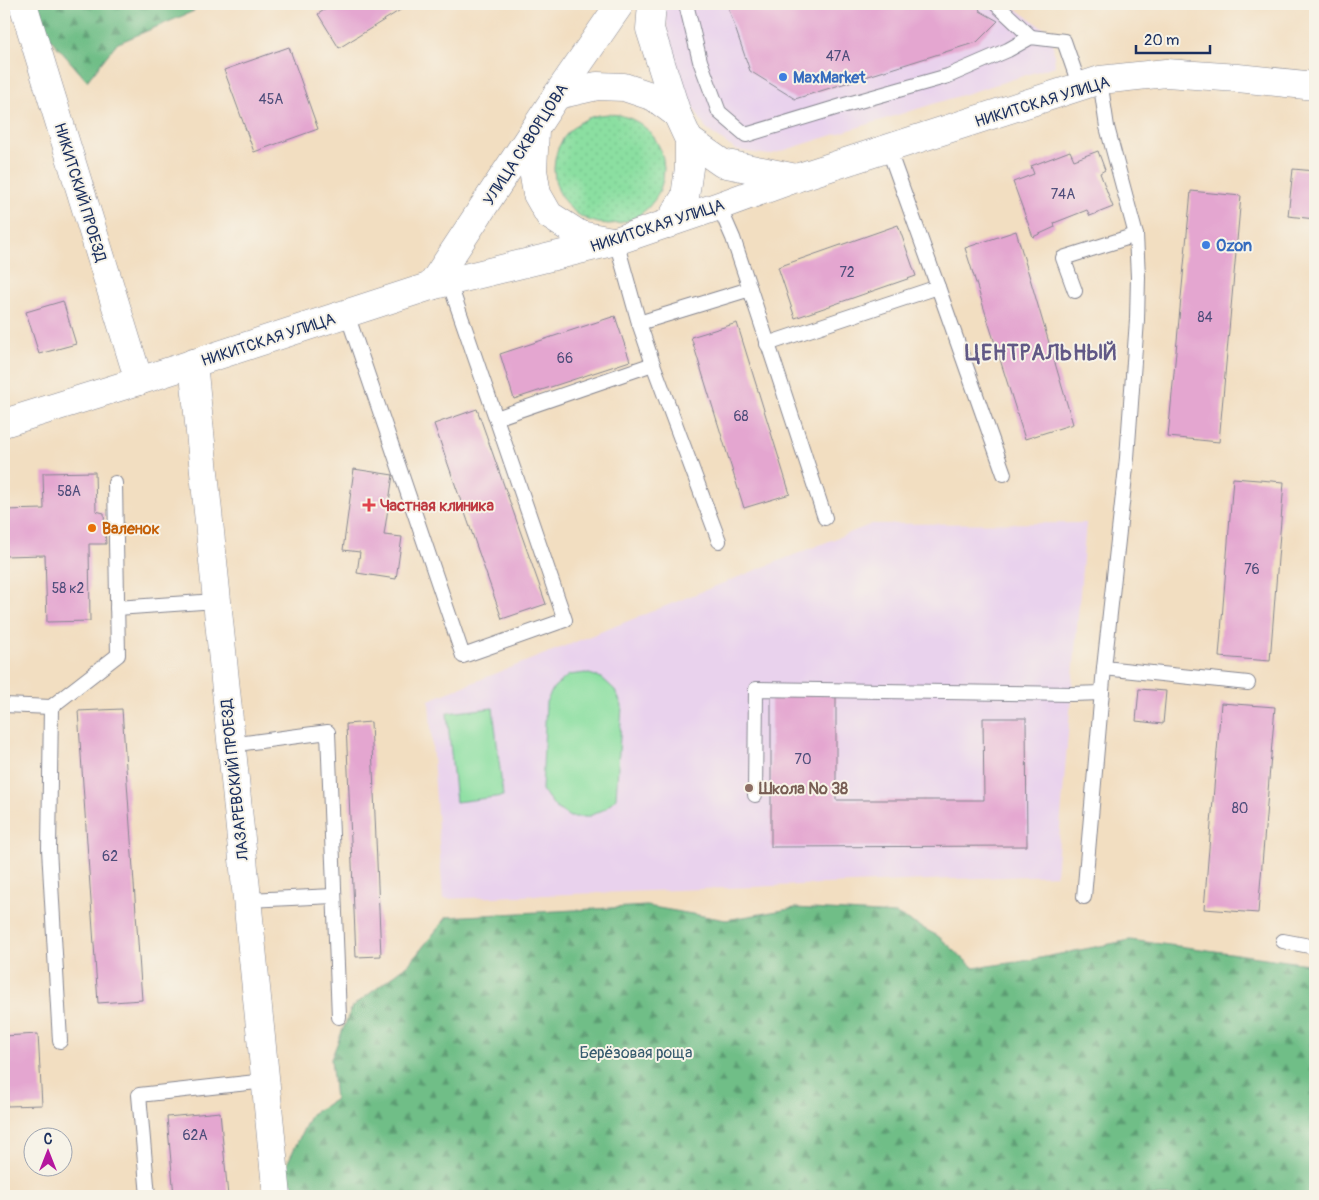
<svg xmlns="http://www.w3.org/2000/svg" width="1319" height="1200" font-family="Pangolin,sans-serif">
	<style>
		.built { fill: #e9d2ed }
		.grass { fill: url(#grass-dots); stroke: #538780 }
		.forest { fill: url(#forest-firs); stroke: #467672 }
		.pitch { fill: #8bdfa1; stroke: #538780 }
		.building { fill: #e4a6d0 }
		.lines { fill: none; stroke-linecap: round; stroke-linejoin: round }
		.service-casing { stroke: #868690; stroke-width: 16 }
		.minor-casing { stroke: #868690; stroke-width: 29 }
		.tertiary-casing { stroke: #868690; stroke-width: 29 }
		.service { stroke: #fff; stroke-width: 14 }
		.minor { stroke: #fff; stroke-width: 28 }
		.tertiary { stroke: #fff; stroke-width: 28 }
		.shop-dot { fill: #3f7fe0; stroke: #f7f3e8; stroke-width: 2 }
		.health-dot { fill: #e0444e; stroke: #f7f3e8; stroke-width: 2 }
		.food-dot { fill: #e8710a; stroke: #f7f3e8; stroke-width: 2 }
		.education-dot { fill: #8d6e63; stroke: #f7f3e8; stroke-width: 2 }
		.labels { text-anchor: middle; stroke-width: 4; stroke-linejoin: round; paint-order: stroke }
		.number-label { font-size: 14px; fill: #4d4d7a }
		.shop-label { font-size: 16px; font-weight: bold; fill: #366cbe; stroke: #f7f3e8; text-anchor: start }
		.street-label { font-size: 16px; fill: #1b2f5e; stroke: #f7f3e8 }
		.health-label { font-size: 16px; font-weight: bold; fill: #be3a42; stroke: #f7f3e8; text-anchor: start }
		.food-label { font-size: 16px; font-weight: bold; fill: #c56008; stroke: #f7f3e8; text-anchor: start }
		.education-label { font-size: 16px; font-weight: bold; fill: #785e54; stroke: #f7f3e8; text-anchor: start }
		.park-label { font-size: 16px; fill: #375b6f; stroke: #f7f3e8 }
		.district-label { font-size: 21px; font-weight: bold; letter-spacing: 1px; fill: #615986; stroke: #f7f3e8 }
	</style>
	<defs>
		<pattern id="grass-dots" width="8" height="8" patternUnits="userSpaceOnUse" patternTransform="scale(1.25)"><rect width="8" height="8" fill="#8bdfa1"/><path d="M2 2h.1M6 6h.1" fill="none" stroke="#77c08d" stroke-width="1.8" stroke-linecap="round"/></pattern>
		<pattern id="forest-firs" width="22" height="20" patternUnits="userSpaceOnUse" patternTransform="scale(1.25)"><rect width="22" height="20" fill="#70be87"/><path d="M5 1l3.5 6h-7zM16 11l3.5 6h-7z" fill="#5b9b72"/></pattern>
	</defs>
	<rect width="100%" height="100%" fill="#f7f3e8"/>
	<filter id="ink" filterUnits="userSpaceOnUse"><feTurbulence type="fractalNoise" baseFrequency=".02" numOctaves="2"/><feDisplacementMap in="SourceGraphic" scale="10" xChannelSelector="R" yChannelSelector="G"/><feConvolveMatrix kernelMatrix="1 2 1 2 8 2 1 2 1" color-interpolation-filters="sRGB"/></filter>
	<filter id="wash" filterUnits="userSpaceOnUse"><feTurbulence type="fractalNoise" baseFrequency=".0096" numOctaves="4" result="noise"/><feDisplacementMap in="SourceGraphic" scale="20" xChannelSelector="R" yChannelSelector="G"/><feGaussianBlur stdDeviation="1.12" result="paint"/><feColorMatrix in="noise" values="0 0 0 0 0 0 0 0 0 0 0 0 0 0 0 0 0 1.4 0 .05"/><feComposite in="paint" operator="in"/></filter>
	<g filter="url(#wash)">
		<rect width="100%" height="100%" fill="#f2dec1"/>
		<!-- built -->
		<g class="built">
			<polygon points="664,4 1009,4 1052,34 1055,66 769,155 736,150 706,129 685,93 669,44"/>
			<polygon points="1086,523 1056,875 443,899 429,700 872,524"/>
		</g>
		<!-- grass -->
		<circle class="grass" cx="609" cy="169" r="55"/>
		<!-- forest -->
		<g class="forest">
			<polygon points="33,4 200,4 194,11 116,44 87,81 48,36"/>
			<polygon points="647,906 726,920 795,908 896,914 938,936 974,968 1030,960 1130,940 1201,949 1315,965 1315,1196 286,1196 283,1172 311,1114 335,1100 331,1059 352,1007 409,964 447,917"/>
		</g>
		<!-- pitch -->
		<g class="pitch">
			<polygon points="586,673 602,678 615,690 622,706 616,798 605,809 587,817 570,817 556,808 542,790 546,702 554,687 569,675"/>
			<polygon points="493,708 503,796 456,802 447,713"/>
		</g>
		<g id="blocks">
			<!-- building -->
			<g class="building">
				<polygon points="327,4 410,4 339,48 318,14 329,7"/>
				<polygon points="727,4 978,4 980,11 998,21 977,42 795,99 750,71"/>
				<polygon points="289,47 318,129 254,152 224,70"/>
				<polygon points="1070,151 1074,160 1098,151 1105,170 1100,173 1113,207 1090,216 1087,210 1054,223 1055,227 1033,237 1013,182 1034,174 1031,166"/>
				<polygon points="1293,169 1315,171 1315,219 1288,216"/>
				<polygon points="1191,191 1241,196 1219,442 1168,437"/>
				<polygon points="898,225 916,276 795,318 778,267"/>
				<polygon points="1016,231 1073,424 1025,439 965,248"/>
				<polygon points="63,301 76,344 39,354 26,312"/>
				<polygon points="615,316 630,361 514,399 500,354"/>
				<polygon points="737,323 790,494 744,508 691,337"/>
				<polygon points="477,409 546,604 502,619 434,424"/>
				<polygon points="354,469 393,475 384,535 402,537 396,579 357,573 360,552 343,550"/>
				<polygon points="95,472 96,511 104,513 106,544 89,544 90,621 47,622 45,555 4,556 4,510 44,509 43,473"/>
				<polygon points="1233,478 1284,482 1270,661 1219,657"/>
				<polygon points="1139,689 1166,691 1163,724 1136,721"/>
				<polygon points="771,695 836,695 836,800 984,800 983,718 1026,718 1027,846 771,847"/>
				<polygon points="1221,703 1275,707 1258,913 1204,909"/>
				<polygon points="122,709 142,1000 98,1003 78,711"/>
				<polygon points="371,722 381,956 356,957 346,724"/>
				<polygon points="38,1034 42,1105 7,1106 4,1036"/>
				<polygon points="220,1112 228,1196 174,1196 167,1117"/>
			</g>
		</g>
	</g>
	<g filter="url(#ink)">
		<use href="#blocks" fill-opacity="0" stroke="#868690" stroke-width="1"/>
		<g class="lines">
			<!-- service casing -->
			<g class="service-casing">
				<g id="service">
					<polyline points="686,4 700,61 719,112 746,135 845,105 948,76 1008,50 1031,37 1064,41 1080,87"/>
					<polyline points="996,4 1031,37"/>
					<polyline points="888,148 938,287"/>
					<polyline points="719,206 733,238 750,289"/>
					<polyline points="449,282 496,418"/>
					<polyline points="1075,291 1063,258 1136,235"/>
					<polyline points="347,314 463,656 565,620 496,418 653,364 639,323 616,241"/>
					<polyline points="639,323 750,289 825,518"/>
					<polyline points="767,344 938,287 1004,474"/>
					<polyline points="653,364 719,541"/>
					<polyline points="117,608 216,601"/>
					<polyline points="1104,668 1248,683"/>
					<polyline points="4,705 51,707 118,655 115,483"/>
					<polyline points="51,707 49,849 60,1041"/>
					<polyline points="230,745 328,732 339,1017"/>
					<polyline points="755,795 756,689 1072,694 1102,693"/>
					<polyline points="1084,897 1104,668 1127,458 1137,320 1138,277 1136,235 1107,127 1100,80"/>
					<polyline points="246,900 334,896"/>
					<polyline points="1283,941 1315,947"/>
					<polyline points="148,1196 139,1095 265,1081"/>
				</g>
			</g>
			<!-- minor casing -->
			<g class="minor-casing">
				<g id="minor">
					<polyline points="23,4 139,381"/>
					<polyline points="193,363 277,1196"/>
				</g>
			</g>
			<!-- tertiary casing -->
			<g class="tertiary-casing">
				<g id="tertiary">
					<polyline points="652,4 650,29 677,114 689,140 689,168 685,197 668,224"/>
					<polyline points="557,95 597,86 624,87 654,97 677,114"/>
					<polyline points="535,130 533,170 537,194 549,215 580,235 612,241"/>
					<polyline points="689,140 722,163 796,178"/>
					<polyline points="431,286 557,95 620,4"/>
					<polyline points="4,423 139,381 431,286 616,241 719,206 796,178 1100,80 1166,73 1238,78 1315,86"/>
				</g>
			</g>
			<!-- service -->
			<use href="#service" class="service"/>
			<!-- minor -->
			<use href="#minor" class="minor"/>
			<!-- tertiary -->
			<use href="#tertiary" class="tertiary"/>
		</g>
	</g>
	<!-- markers -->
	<g class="shop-dot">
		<circle cx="783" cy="77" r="5"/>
		<circle cx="1206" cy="245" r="5"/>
	</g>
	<path class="health-dot" d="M366.5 497.5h5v5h5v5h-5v5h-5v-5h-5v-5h5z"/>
	<circle class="food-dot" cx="92" cy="528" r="5"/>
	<circle class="education-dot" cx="749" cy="788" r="5"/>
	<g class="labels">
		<!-- number labels -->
		<g class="number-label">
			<text x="838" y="61">47А</text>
			<text x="271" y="104">45А</text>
			<text x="1063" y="199">74А</text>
			<text x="847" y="277">72</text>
			<text x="1205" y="322">84</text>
			<text x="565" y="363">66</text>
			<text x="741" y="421">68</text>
			<text x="69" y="496">58А</text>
			<text x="1252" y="574">76</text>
			<text x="68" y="593">58 к2</text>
			<text x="803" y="764">70</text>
			<text x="1240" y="813">80</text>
			<text x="110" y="861">62</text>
			<text x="195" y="1140">62А</text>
		</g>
		<!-- shop labels -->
		<g class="shop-label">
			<text x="793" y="83">MaxMarket</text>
			<text x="1216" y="251">Ozon</text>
		</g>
		<!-- street labels -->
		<g class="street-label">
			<text transform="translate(1042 101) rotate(-17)" y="6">НИКИТСКАЯ УЛИЦА</text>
			<text transform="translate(525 144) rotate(-57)" y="6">УЛИЦА СКВОРЦОВА</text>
			<text transform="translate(81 192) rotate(73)" y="6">НИКИТСКИЙ ПРОЕЗД</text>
			<text transform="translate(657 225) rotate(-18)" y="6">НИКИТСКАЯ УЛИЦА</text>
			<text transform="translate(268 339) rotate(-18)" y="6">НИКИТСКАЯ УЛИЦА</text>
			<text transform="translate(234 780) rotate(-96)" y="6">ЛАЗАРЕВСКИЙ ПРОЕЗД</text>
		</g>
		<!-- health labels -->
		<g class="health-label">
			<text x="380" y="511">Частная клиника</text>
		</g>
		<!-- food labels -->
		<g class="food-label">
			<text x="102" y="534">Валенок</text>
		</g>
		<!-- education labels -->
		<g class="education-label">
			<text x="759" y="794">Школа № 38</text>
		</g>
		<!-- park labels -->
		<g class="park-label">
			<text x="636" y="1058">Берёзовая роща</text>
		</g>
		<!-- district labels -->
		<g class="district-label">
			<text x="1041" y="360">ЦЕНТРАЛЬНЫЙ</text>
		</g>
	</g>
	<!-- margin -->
	<rect width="1319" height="1200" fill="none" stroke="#f7f3e8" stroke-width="20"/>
	<!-- north arrow -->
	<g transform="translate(48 1152)"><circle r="24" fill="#f7f3e8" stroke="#9fa5b1"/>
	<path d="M0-4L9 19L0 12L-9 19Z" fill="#b5179e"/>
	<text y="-8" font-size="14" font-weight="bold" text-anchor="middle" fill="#1b2f5e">С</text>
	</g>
	<!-- scale -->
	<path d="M1136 45v8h74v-8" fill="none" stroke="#1b2f5e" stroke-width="2.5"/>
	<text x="1144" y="45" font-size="15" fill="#1b2f5e" stroke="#f7f3e8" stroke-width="4" paint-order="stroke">20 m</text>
</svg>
